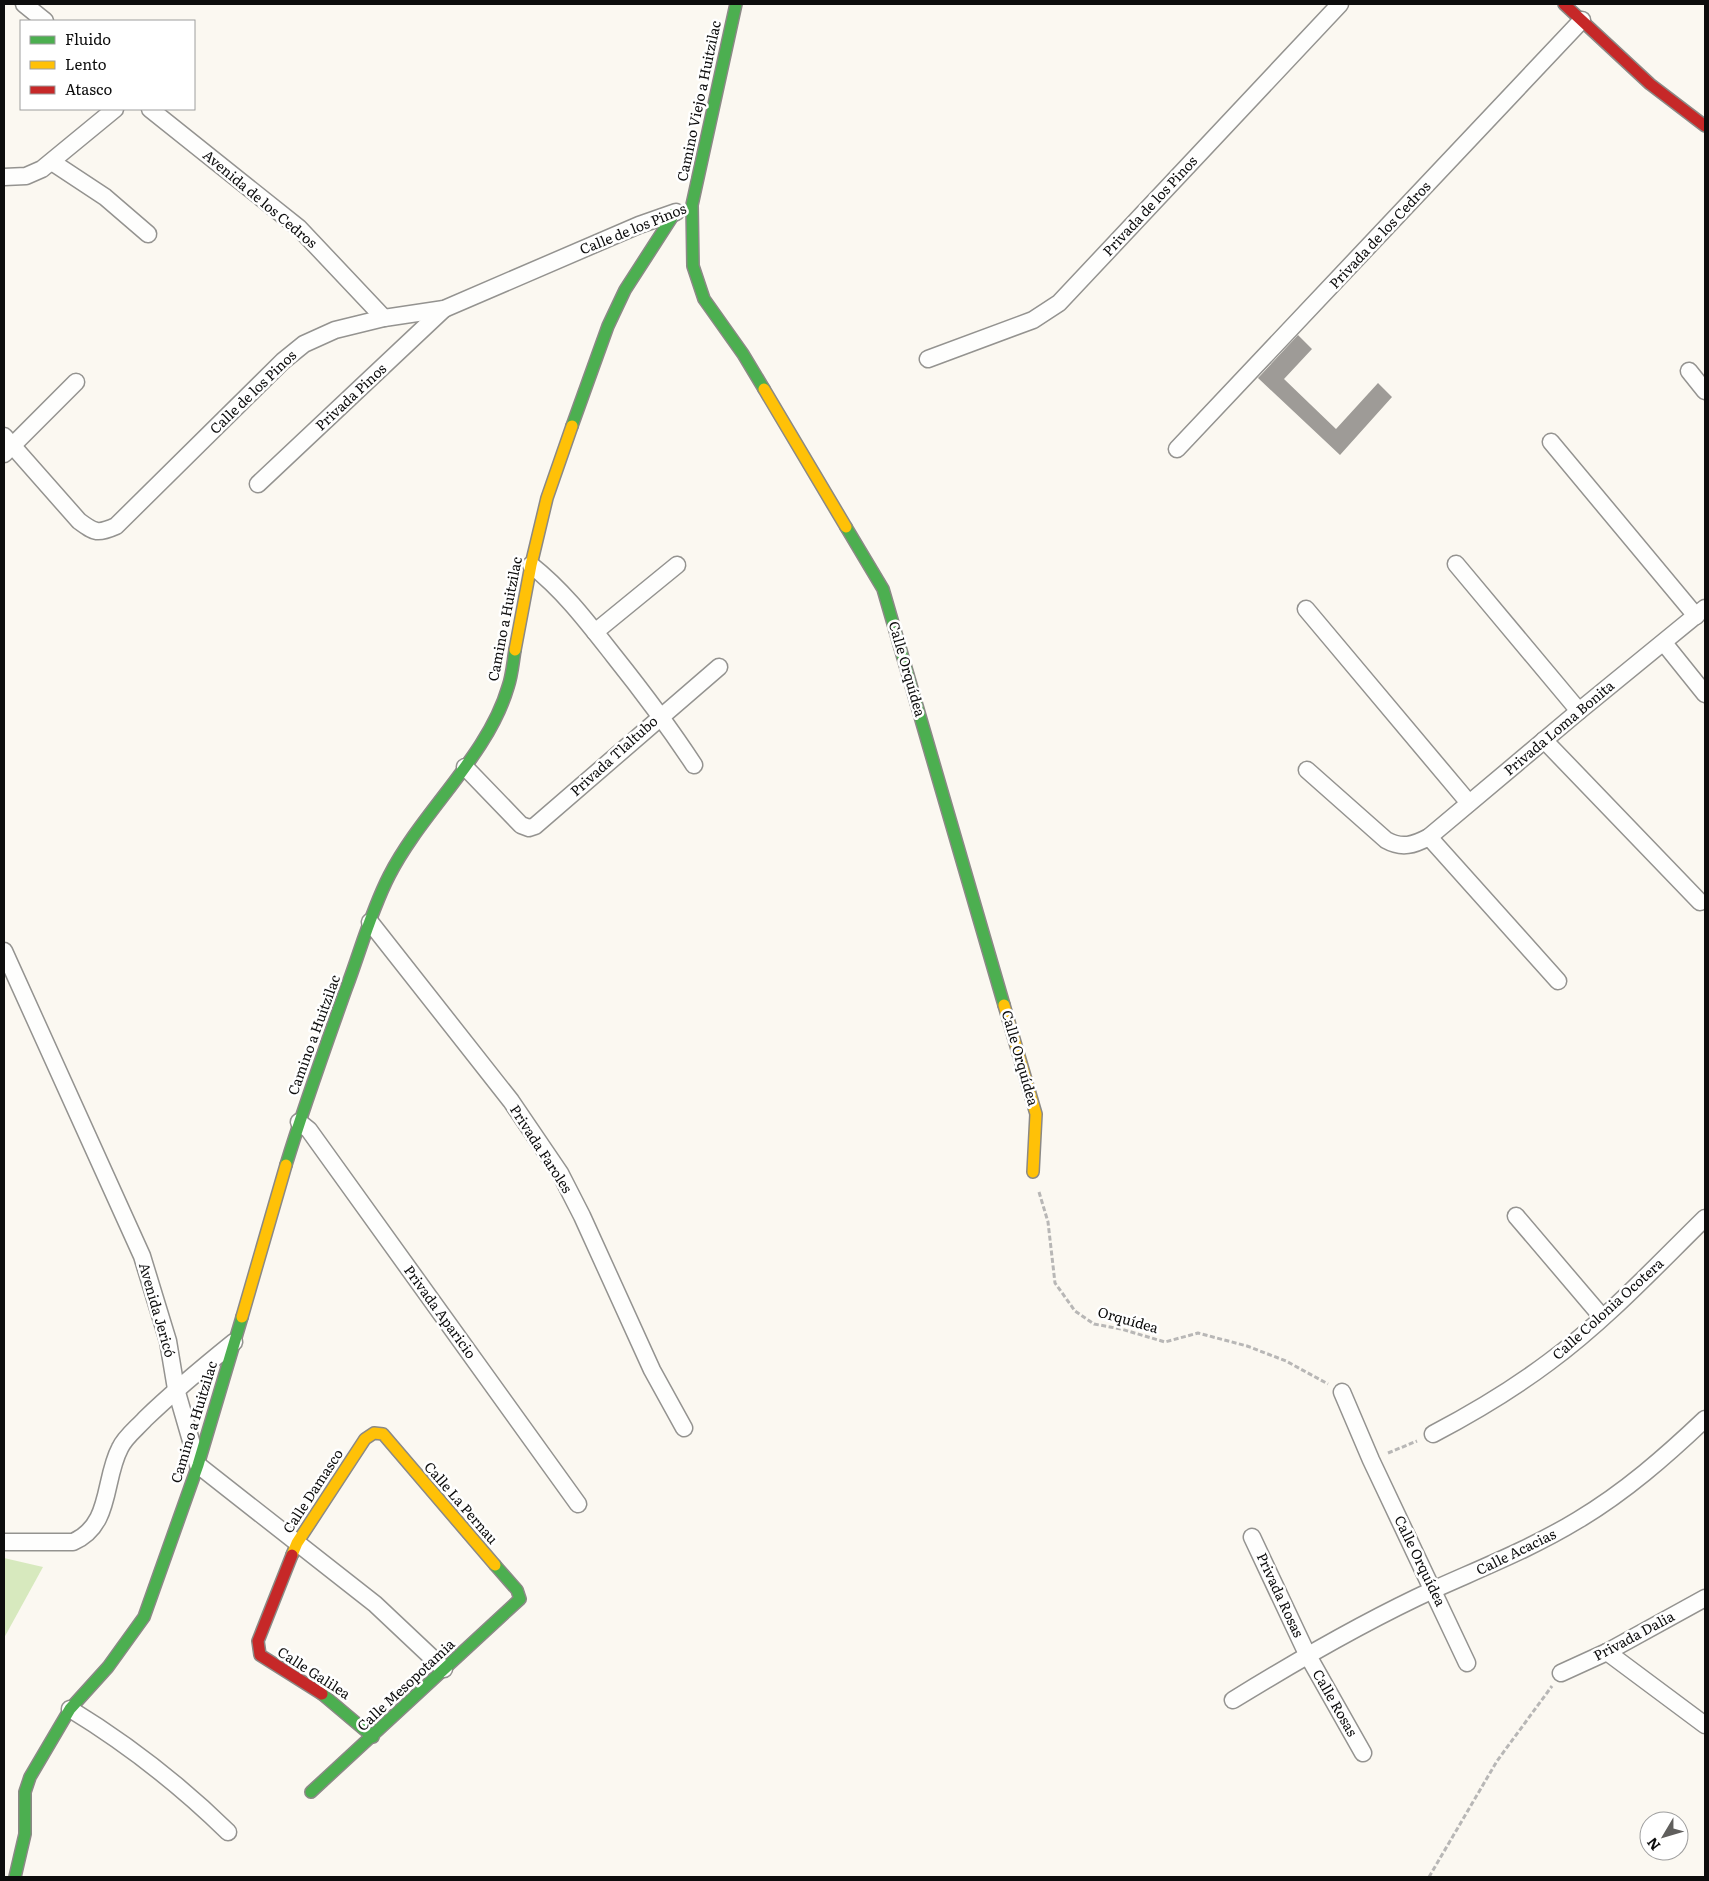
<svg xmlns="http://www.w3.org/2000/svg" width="1709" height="1881" font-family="Literata,serif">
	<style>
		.forest { fill: #d7e9be }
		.building { fill: #9e9b97 }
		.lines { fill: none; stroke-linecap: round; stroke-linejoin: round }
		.street-casing { stroke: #949390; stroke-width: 19 }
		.fast-casing { stroke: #8b8986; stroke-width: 14 }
		.slow-casing { stroke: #8b8986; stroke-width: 14 }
		.jam-casing { stroke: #8b8986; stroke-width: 14 }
		.path { stroke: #b8b7b6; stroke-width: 3; stroke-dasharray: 5 2.5; stroke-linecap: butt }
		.street { stroke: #fefefd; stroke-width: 16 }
		.fast { stroke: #4caf50; stroke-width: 11 }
		.slow { stroke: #ffc107; stroke-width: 11 }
		.jam { stroke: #c62828; stroke-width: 11 }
		.labels { text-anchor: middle; stroke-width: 5; stroke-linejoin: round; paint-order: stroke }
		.street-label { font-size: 14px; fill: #0d0d0d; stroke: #fff }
	</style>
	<rect width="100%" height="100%" fill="#fbf8f1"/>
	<!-- forest -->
	<polygon class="forest" points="4,1558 43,1567 4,1638"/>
	<!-- building -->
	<polygon class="building" points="1298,335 1312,349 1284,379 1336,429 1378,383 1392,397 1340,455 1258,378"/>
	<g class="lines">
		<!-- street casing -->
		<g class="street-casing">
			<g id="street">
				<polyline points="24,4 45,21"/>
				<polyline points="150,109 299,228 384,318"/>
				<polyline points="52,162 105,197 148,234"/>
				<polyline points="4,177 26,176 42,169 115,109"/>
				<polyline points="928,359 1033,320 1059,303 1340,4"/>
				<polyline points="1689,371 1705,391"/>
				<path d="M4 436 79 521C95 533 98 534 116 526L283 361 304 344 335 330 384 318 444 309 639 225 676 212"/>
				<polyline points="1551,442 1696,616"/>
				<polyline points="1177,449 1582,20"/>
				<polyline points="4,454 76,382"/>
				<polyline points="258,484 444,309"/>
				<polyline points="1456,564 1579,711"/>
				<path d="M531 565C564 591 588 623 614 656 642 691 669 727 694 765"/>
				<polyline points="1306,609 1469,803"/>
				<polyline points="595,632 677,565"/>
				<polyline points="1664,643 1705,694"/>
				<polyline points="1544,740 1700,902"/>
				<polyline points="465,767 521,825 529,828 535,826 719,667"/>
				<path d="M1307 770 1386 840C1402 849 1414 845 1429 837L1579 711 1705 608"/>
				<polyline points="1429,837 1558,981"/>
				<polyline points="370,922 511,1101 560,1173 582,1216 652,1370 684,1428"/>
				<polyline points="4,951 142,1256 168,1341 176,1389 198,1465 375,1604 444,1669"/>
				<polyline points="299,1122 309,1130 578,1504"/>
				<polyline points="1516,1216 1602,1317"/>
				<polyline points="1342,1392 1371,1460 1467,1663"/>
				<path d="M1433 1434C1473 1413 1513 1389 1549 1362 1606 1320 1655 1267 1705 1218"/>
				<polyline points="1252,1537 1307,1654 1363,1753"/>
				<path d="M4 1542H73C112 1525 103 1480 120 1448 125 1437 137 1428 145 1419 173 1392 203 1367 234 1342"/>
				<polyline points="1607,1652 1705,1725"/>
				<polyline points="1561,1673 1607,1652 1705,1598"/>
				<path d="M1233 1700C1298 1660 1365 1621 1435 1589 1484 1567 1532 1548 1578 1520 1625 1492 1666 1456 1705 1419"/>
				<path d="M70 1709C129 1745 179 1784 228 1832"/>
			</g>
		</g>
		<!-- fast casing -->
		<g class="fast-casing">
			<g id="fast">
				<polyline points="736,4 692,205 693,266 704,299 743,354 764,389"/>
				<polyline points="572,426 608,326 625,290 674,214"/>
				<polyline points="846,527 883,589 1004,1005"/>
				<path d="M286 1165C304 1106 325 1048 346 989 360 952 371 911 389 876 422 811 488 756 508 687 512 676 513 662 515 650"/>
				<polyline points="322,1694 373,1737"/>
				<polyline points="311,1792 520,1599 517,1590 495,1565"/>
				<polyline points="15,1877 25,1834 25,1792 30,1777 70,1709 108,1667 144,1617 198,1465 242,1317"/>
			</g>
		</g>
		<!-- slow casing -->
		<g class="slow-casing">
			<g id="slow">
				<polyline points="764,389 846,527"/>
				<polyline points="515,650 531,565 547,498 572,426"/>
				<polyline points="1004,1005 1036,1114 1033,1172"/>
				<polyline points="242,1317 286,1165"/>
				<polyline points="292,1555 297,1543 365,1439 374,1433 383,1434 495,1565"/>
			</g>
		</g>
		<!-- jam casing -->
		<g class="jam-casing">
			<g id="jam">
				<polyline points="1564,4 1650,84 1705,126"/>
				<polyline points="292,1555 258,1641 260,1655 322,1694"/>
			</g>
		</g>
		<!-- path -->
		<g class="path">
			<polyline points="1039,1192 1048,1222 1055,1283 1075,1311 1094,1324 1121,1329 1165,1342 1198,1333 1247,1346 1286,1361 1328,1384"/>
			<polyline points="1388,1453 1417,1441"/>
			<polyline points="1429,1877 1497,1761 1552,1686"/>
		</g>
		<!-- street -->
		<use href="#street" class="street"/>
		<!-- fast -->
		<use href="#fast" class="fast"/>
		<!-- slow -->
		<use href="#slow" class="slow"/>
		<!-- jam -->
		<use href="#jam" class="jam"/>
	</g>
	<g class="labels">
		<!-- street labels -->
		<g class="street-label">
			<text transform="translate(699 101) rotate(-78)" y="5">Camino Viejo a Huitzilac</text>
			<text transform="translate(260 199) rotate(40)" y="5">Avenida de los Cedros</text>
			<text transform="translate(1150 206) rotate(-47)" y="5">Privada de los Pinos</text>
			<text transform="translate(633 229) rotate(-22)" y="5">Calle de los Pinos</text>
			<text transform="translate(1380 235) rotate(-47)" y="5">Privada de los Cedros</text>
			<text transform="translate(253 392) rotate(-44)" y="5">Calle de los Pinos</text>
			<text transform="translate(351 397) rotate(-43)" y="5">Privada Pinos</text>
			<text transform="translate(505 619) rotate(-79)" y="5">Camino a Huitzilac</text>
			<text transform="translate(907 669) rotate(74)" y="5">Calle Orquídea</text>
			<text transform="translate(1559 728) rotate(-40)" y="5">Privada Loma Bonita</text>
			<text transform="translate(614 756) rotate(-42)" y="5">Privada Tlaltubo</text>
			<text transform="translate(314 1035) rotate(-70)" y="5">Camino a Huitzilac</text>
			<text transform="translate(1020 1058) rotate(74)" y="5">Calle Orquídea</text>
			<text transform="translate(541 1149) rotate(57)" y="5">Privada Faroles</text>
			<text transform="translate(1608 1309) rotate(-42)" y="5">Calle Colonia Ocotera</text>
			<text transform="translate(157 1310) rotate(74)" y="5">Avenida Jericó</text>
			<text transform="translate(440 1312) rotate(54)" y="5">Privada Aparicio</text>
			<text transform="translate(1128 1320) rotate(16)" y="5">Orquídea</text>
			<text transform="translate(194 1422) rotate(-73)" y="5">Camino a Huitzilac</text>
			<text transform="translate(313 1491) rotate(-57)" y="5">Calle Damasco</text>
			<text transform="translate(461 1503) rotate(49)" y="5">Calle La Pernau</text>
			<text transform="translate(1516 1552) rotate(-26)" y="5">Calle Acacias</text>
			<text transform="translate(1420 1561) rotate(64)" y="5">Calle Orquídea</text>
			<text transform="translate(1280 1595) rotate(65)" y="5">Privada Rosas</text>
			<text transform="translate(1634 1636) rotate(-28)" y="5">Privada Dalia</text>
			<text transform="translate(314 1673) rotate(33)" y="5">Calle Galilea</text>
			<text transform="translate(406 1685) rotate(-43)" y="5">Calle Mesopotamia</text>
			<text transform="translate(1335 1703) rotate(60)" y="5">Calle Rosas</text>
		</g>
	</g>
	<!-- border -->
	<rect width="1709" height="1881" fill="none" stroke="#0d0d0d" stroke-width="10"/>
	<!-- legend -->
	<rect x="20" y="20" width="175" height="90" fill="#ffffff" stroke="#9e9e9e"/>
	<rect x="30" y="36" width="25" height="8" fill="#4caf50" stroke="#9e9e9e"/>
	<text x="65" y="45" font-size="15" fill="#0d0d0d">Fluido</text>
	<rect x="30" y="61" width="25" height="8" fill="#ffc107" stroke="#9e9e9e"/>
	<text x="65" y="70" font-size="15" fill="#0d0d0d">Lento</text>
	<rect x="30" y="86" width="25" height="8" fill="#c62828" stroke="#9e9e9e"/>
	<text x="65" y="95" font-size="15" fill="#0d0d0d">Atasco</text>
	<!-- north arrow -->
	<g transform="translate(1664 1836) rotate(232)"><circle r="24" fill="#ffffff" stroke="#9e9e9e"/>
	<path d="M0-4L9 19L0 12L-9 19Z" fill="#605f5d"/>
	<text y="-8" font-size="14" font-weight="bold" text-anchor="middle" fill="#0d0d0d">N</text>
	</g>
</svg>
